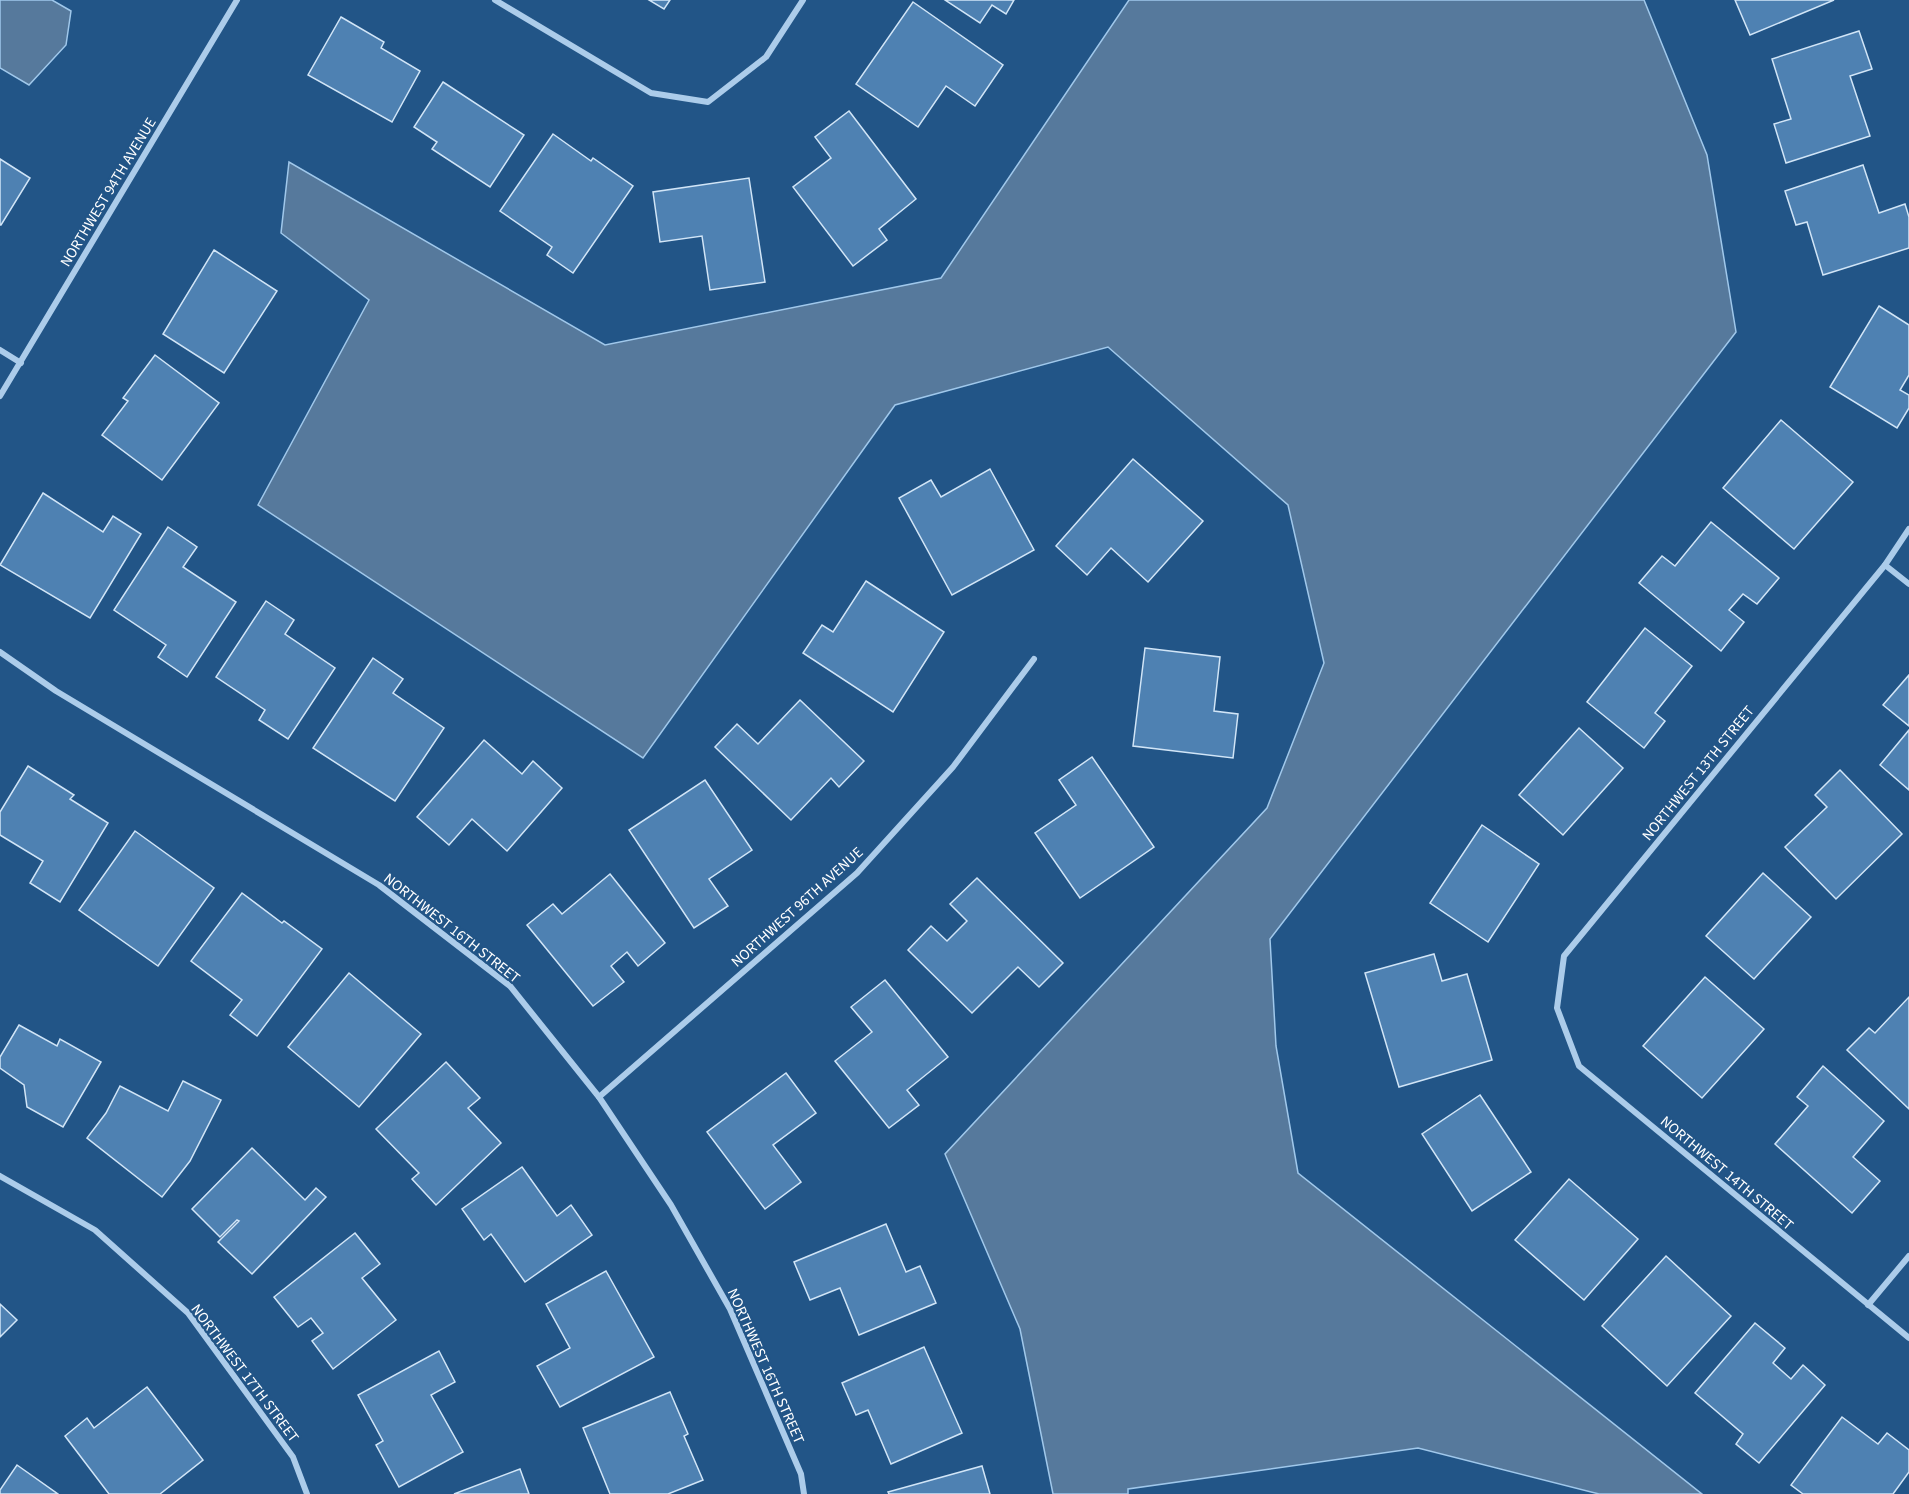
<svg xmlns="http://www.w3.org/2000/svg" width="1909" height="1494" font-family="'Source Sans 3',sans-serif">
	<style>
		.water { fill: #56799c; stroke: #a0c8eb; stroke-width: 1.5 }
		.building { fill: #4e81b2; stroke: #d1e5f7; stroke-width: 1.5 }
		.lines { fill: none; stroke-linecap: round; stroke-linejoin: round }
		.street { stroke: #acccea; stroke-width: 6 }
		.labels { text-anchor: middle; stroke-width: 4.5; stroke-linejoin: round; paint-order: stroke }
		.street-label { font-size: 15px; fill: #fff; stroke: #225587 }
	</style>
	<rect width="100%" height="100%" fill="#225587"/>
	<!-- water -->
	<g class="water">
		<polygon points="0,0 52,0 71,11 66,45 29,85 0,68"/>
		<polygon points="1129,0 1644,0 1707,155 1736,332 1270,939 1276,1046 1298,1173 1702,1494 1599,1494 1418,1448 1128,1489 1128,1494 1053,1494 1020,1329 945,1154 1267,808 1324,663 1288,505 1108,347 895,405 643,758 258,505 369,300 281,233 289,162 605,345 941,278"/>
	</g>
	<!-- building -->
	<g class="building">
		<polygon points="649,0 670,0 664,9"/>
		<polygon points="945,0 1014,0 1006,14 992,5 980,23"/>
		<polygon points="1735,0 1834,0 1750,35"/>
		<polygon points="913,2 1003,65 975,106 946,86 918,127 856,84"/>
		<polygon points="341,17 384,42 381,48 420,71 392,122 308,75"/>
		<polygon points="1859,31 1872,69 1850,76 1870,136 1786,163 1774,124 1791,119 1772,59"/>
		<polygon points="443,82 524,135 490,187 432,149 437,142 414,127"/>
		<polygon points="849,111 916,199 879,229 887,240 853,266 793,187 831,158 815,137"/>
		<polygon points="553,134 591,161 593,158 633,186 573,273 547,255 552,247 500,211"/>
		<polygon points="0,159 30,178 1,225 0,225"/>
		<polygon points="1863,165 1879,213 1905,204 1909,217 1909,248 1823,275 1807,222 1796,225 1785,191"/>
		<polygon points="749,178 765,282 710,290 702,236 660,242 653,192"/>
		<polygon points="214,250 277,291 224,373 163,334"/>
		<polygon points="1879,306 1909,325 1909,375 1900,390 1909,395 1909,408 1897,428 1830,387"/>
		<polygon points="155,355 219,403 162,480 102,435 128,401 123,398"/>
		<polygon points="1781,420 1853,482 1794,549 1723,488"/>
		<polygon points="1133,459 1203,521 1148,582 1111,548 1087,575 1056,546"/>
		<polygon points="990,469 1034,550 952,595 899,498 931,480 941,497"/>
		<polygon points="43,493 103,532 113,516 141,534 90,618 0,565"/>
		<polygon points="1711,522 1779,578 1757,604 1743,594 1729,610 1744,622 1721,651 1639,583 1662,556 1675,566"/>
		<polygon points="168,527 197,547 183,567 236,602 187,677 158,657 166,645 114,610"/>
		<polygon points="866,581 944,632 893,712 803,653 822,625 833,632"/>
		<polygon points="266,601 294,620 285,634 335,668 288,739 259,720 265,710 216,677"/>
		<polygon points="1645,628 1692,666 1655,713 1665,721 1644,748 1587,702"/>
		<polygon points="1145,648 1220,657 1214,711 1238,714 1233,758 1133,746"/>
		<polygon points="373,658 403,679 393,693 444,728 395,801 313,748"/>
		<polygon points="1909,675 1909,726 1883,705"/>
		<polygon points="800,700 864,761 839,787 831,778 791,820 715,747 737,724 758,744"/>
		<polygon points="1579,728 1623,768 1563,835 1519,795"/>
		<polygon points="1909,730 1909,790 1880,765"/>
		<polygon points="484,740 522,774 533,761 562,788 507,851 472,819 449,845 417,817"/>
		<polygon points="1092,757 1154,847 1080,898 1035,833 1076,805 1059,780"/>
		<polygon points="28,766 74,795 70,799 108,823 60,902 30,883 43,861 0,835 0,812"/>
		<polygon points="1840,770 1902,834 1836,899 1785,847 1827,807 1815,795"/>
		<polygon points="705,780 752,850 709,879 728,906 694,928 629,830"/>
		<polygon points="1482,825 1539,864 1488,942 1430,903"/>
		<polygon points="135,831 214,888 158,966 79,910"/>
		<polygon points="1763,873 1811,917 1754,979 1706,936"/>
		<polygon points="610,874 665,943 638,966 627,952 611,966 624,982 593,1006 527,925 553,904 562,914"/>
		<polygon points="977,878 1063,963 1039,987 1018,967 972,1013 908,950 931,926 947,941 967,921 950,904"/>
		<polygon points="242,893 282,923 284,921 322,949 257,1036 230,1015 242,1000 191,961"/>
		<polygon points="1434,954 1442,981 1467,974 1492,1060 1399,1087 1365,973"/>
		<polygon points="349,973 421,1034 359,1107 288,1047"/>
		<polygon points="1705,977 1764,1029 1702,1098 1643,1046"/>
		<polygon points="885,980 948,1057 907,1090 919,1105 889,1128 835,1061 872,1032 851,1007"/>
		<polygon points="1909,997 1909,1109 1847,1050 1869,1028 1875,1033"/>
		<polygon points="19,1025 57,1046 60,1039 101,1062 63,1127 27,1107 24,1085 0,1068 0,1057"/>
		<polygon points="446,1062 480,1098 468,1108 501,1143 436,1205 412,1179 419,1173 376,1129"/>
		<polygon points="1823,1066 1884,1121 1853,1157 1880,1181 1852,1213 1775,1144 1808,1106 1797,1097"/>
		<polygon points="786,1073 816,1113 773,1145 801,1182 765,1209 707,1132"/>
		<polygon points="183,1081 221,1100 190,1161 162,1197 87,1138 106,1113 120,1086 168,1111"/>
		<polygon points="1480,1095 1531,1172 1472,1211 1422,1134"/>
		<polygon points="252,1148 305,1200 316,1188 326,1197 252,1274 218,1242 239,1221 237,1220 220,1237 192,1209"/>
		<polygon points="522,1167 557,1216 571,1205 592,1235 525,1282 491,1234 484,1240 462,1209"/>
		<polygon points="1569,1179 1638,1239 1584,1300 1515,1240"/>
		<polygon points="886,1224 906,1272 920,1266 936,1303 859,1335 840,1288 810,1300 794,1262"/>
		<polygon points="355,1233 380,1264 362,1278 396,1320 333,1369 312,1341 323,1333 311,1318 298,1327 274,1297"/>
		<polygon points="1666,1256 1731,1316 1667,1386 1602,1326"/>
		<polygon points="606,1271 654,1357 560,1407 537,1366 570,1348 546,1304"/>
		<polygon points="0,1304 17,1320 0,1337"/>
		<polygon points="1755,1323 1785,1348 1773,1363 1791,1379 1803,1365 1825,1385 1759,1463 1736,1444 1743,1434 1695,1393"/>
		<polygon points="924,1347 962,1433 891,1464 868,1410 856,1415 842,1383"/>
		<polygon points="439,1351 455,1382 431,1395 463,1452 399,1487 376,1445 383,1441 358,1395"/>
		<polygon points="147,1387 203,1460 160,1494 109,1494 65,1436 87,1418 94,1428"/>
		<polygon points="670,1392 688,1434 684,1436 703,1480 668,1494 610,1494 583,1428"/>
		<polygon points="1842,1417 1878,1444 1887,1433 1909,1450 1909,1472 1893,1494 1803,1494 1791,1485"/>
		<polygon points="17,1465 58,1494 0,1494 0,1490"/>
		<polygon points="982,1466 990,1494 889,1494 888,1492"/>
		<polygon points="520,1469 529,1494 454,1494"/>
	</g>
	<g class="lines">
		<!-- street -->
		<g class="street">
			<polyline points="495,0 651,93 708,102 766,57 803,0"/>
			<polyline points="0,350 21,363"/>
			<polyline points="0,396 237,0"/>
			<polyline points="1909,529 1885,565 1564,956 1557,1008 1579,1066 1909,1338"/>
			<polyline points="1885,565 1909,584"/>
			<polyline points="0,652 56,691 379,885 510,986 599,1097 671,1205 730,1309 801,1474 804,1494"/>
			<polyline points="599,1097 857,873 953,767 1034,659"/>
			<polyline points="0,1176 95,1230 188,1313 293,1457 307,1494"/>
			<polyline points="1868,1305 1909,1256"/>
		</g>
	</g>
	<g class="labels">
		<!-- street labels -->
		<g class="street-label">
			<text transform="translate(108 192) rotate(-59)" y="5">NORTHWEST 94TH AVENUE</text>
			<text transform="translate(1698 773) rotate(-51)" y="5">NORTHWEST 13TH STREET</text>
			<text transform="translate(797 907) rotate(-42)" y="5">NORTHWEST 96TH AVENUE</text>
			<text transform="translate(452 928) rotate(38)" y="5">NORTHWEST 16TH STREET</text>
			<text transform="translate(1727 1173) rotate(40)" y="5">NORTHWEST 14TH STREET</text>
			<text transform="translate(766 1366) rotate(66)" y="5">NORTHWEST 16TH STREET</text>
			<text transform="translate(245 1373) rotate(53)" y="5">NORTHWEST 17TH STREET</text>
		</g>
	</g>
</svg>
